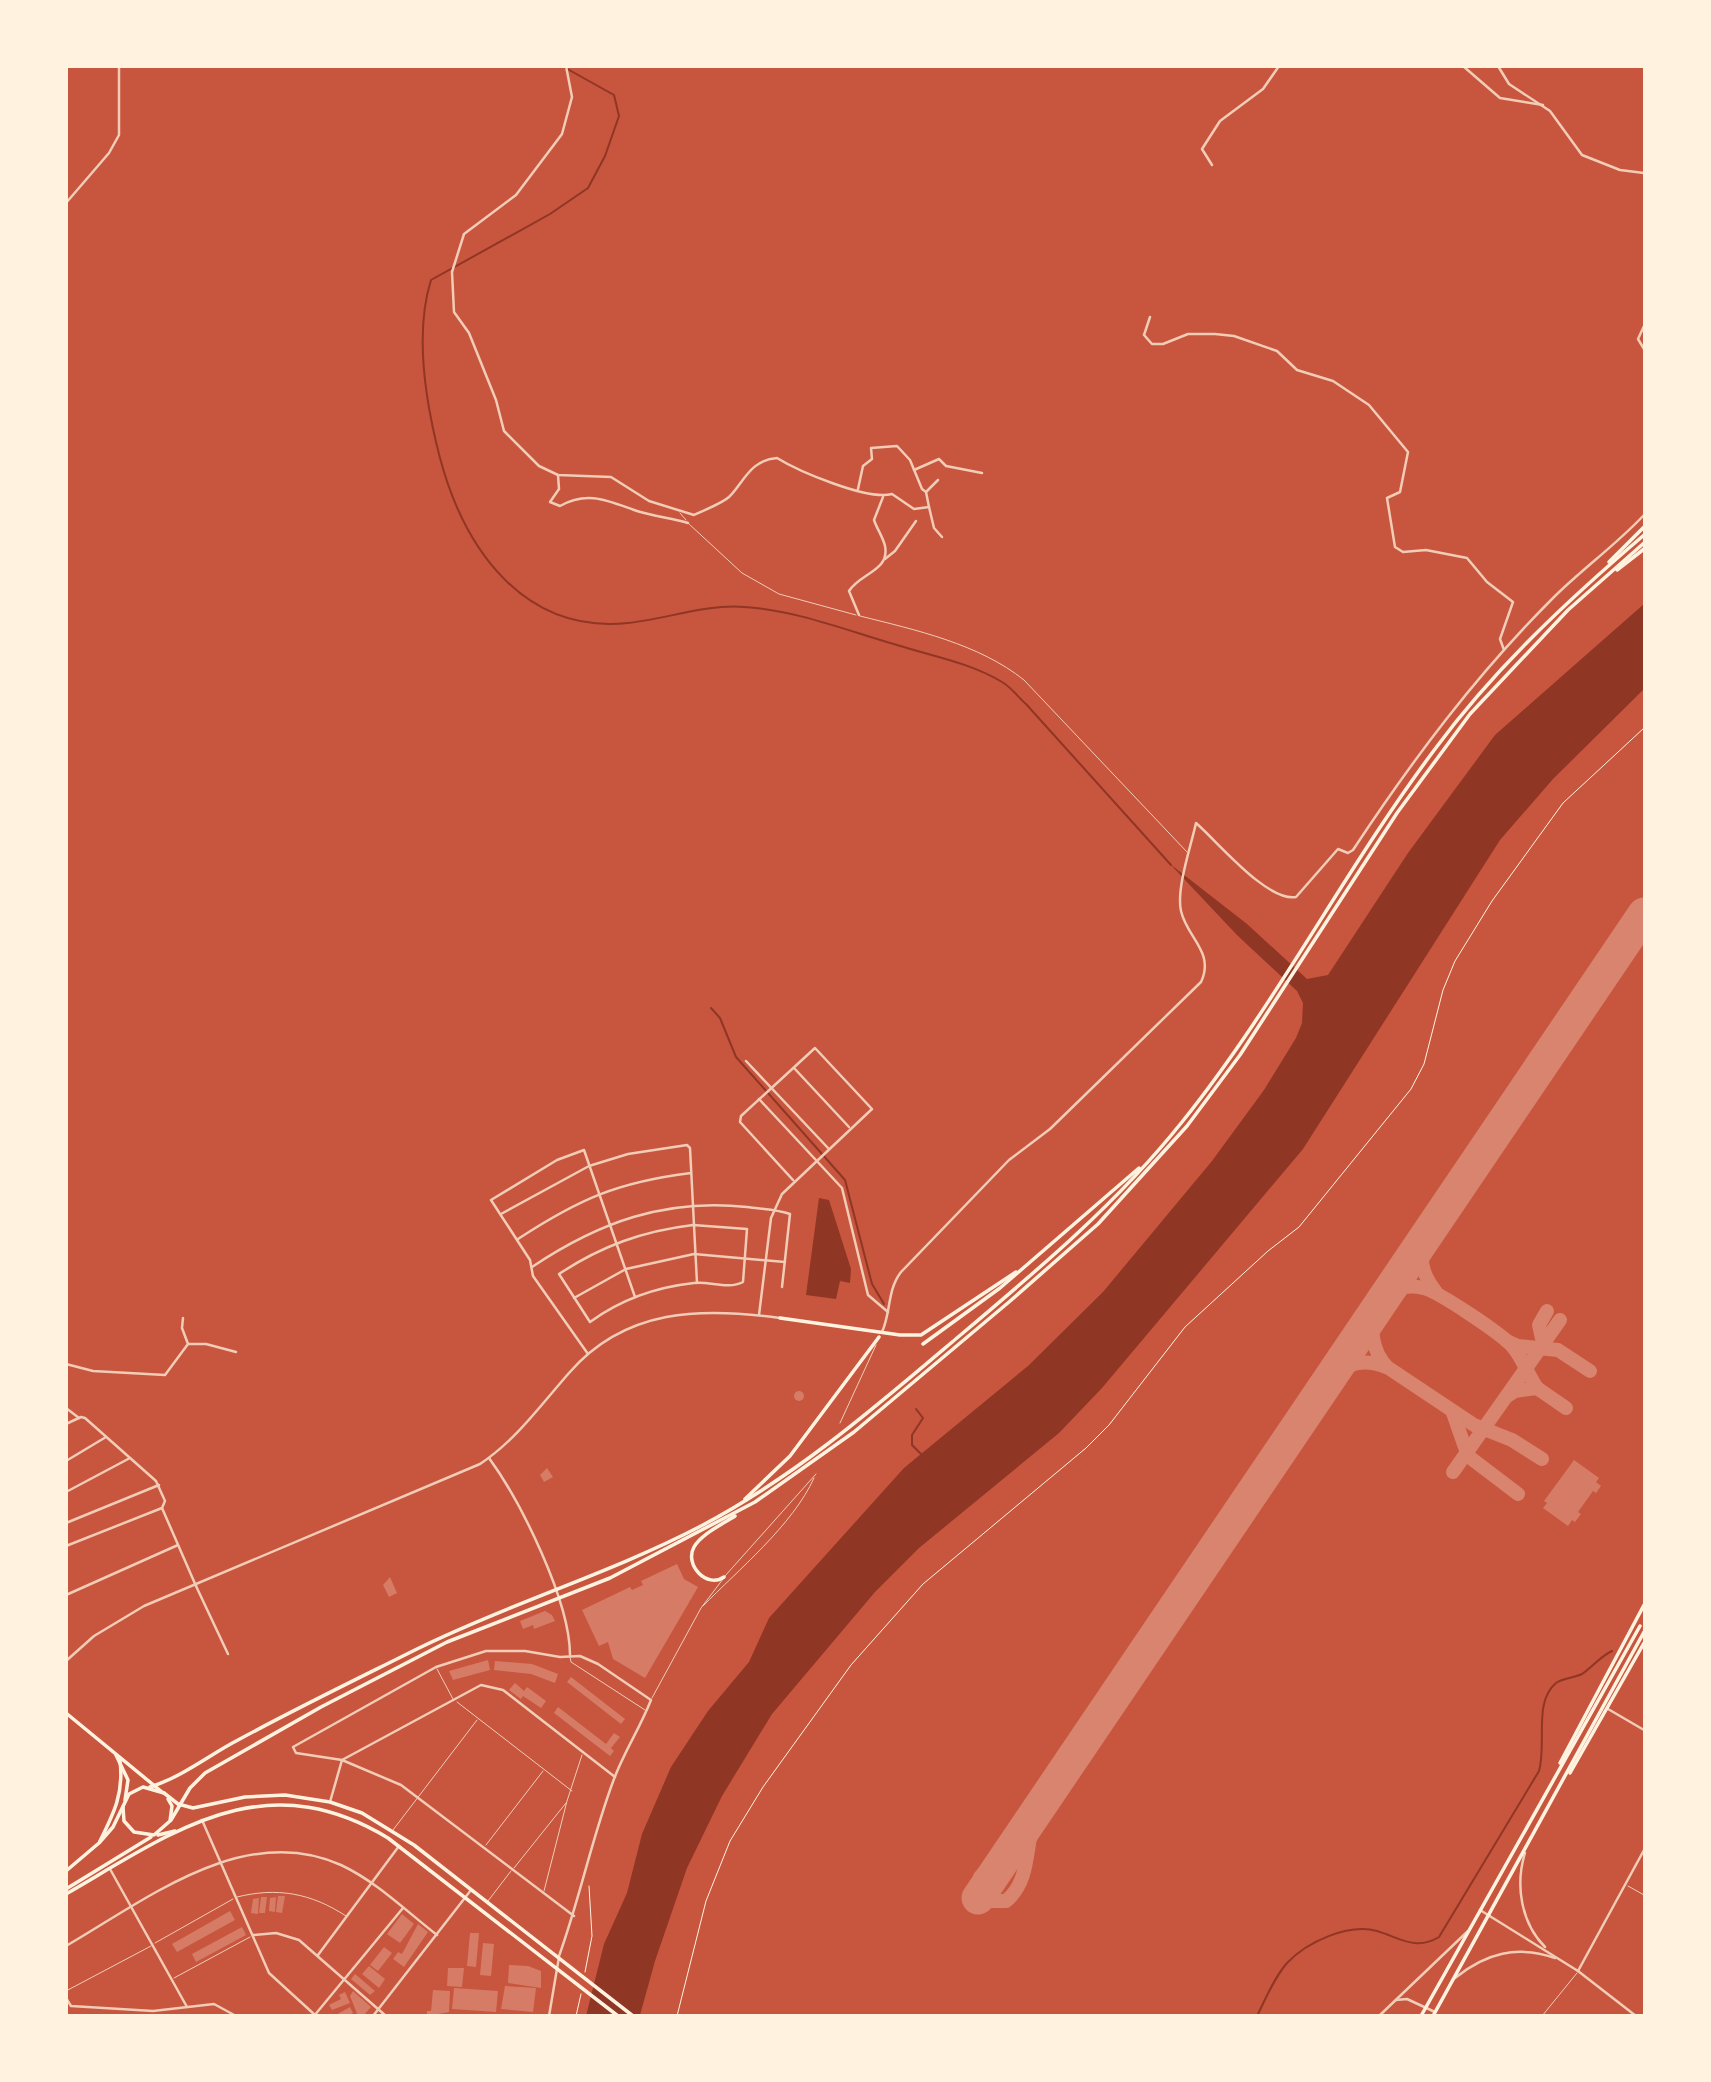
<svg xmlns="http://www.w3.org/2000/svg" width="1711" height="2082" font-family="Cabin,sans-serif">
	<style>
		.water { fill: #8f3625 }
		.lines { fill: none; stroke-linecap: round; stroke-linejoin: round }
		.stream { stroke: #8f3625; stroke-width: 2 }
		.taxiway { stroke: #d8846e; stroke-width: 14 }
		.runway { stroke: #d8846e; stroke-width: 33 }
		.building { fill: #d67c66 }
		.path { stroke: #fff3e0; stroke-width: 1 }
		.service { stroke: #f1ccb7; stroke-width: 1 }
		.minor { stroke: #f1ccb7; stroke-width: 2.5 }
		.tertiary { stroke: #f1ccb7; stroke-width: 2.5 }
		.secondary { stroke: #fff3e0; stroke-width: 3.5 }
		.primary { stroke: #fff3e0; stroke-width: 3.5 }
	</style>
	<rect width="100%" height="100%" fill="#c8553d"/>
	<!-- water -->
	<g class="water">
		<polygon points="1644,604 1644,689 1553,779 1500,840 1303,1149 1102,1388 1059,1433 919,1548 875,1592 772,1714 722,1796 687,1868 655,1961 640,2015 586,2016 604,1944 627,1893 642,1834 671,1767 708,1711 749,1662 769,1618 904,1468 1028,1366 1103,1292 1212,1161 1264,1090 1296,1038 1302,1023 1303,1003 1297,991 1237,935 1170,864 1247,924 1307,979 1328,975 1408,853 1495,735"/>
		<polygon points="819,1198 829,1200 851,1269 850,1283 840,1281 836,1299 806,1295"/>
	</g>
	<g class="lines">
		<!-- stream -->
		<g class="stream">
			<path d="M562 66 614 95 619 116 605 156 588 188 550 214 431 280C414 334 426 404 440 458 464 548 523 634 628 623 666 619 706 604 744 607 796 610 848 631 897 645 932 656 971 663 1002 682 1011 687 1018 697 1026 704L1171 865"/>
			<polyline points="711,1008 720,1018 736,1057 845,1180 872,1284 884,1304"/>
			<polyline points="916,1409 923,1418 912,1435 912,1445 922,1455"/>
			<path d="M1257 2016C1266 1998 1274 1978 1287 1963 1307 1942 1348 1923 1377 1931 1400 1938 1416 1951 1439 1937L1539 1771C1547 1744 1533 1702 1556 1683 1563 1678 1574 1678 1582 1674 1592 1667 1601 1656 1612 1651"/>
		</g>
		<!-- taxiway -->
		<g class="taxiway">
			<path d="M1427 1235C1418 1258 1421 1273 1436 1292"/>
			<polyline points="1507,1341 1518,1346 1558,1350 1590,1371"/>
			<polyline points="1543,1343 1539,1325 1547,1311"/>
			<path d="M1332 1376C1350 1363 1364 1358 1386 1367"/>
			<path d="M1537 1388C1528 1375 1523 1359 1513 1347 1503 1335 1438 1291 1423 1288 1378 1277 1356 1333 1387 1367L1474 1425 1512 1440 1542 1459"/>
			<polyline points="1507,1396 1515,1391 1537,1388 1566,1408"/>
			<polyline points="1453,1413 1468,1456 1518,1494"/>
			<polyline points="1453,1472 1560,1320"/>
			<path d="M1018 1839 980 1877 981 1894 990 1901H1006C1034 1878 1023 1838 1039 1808"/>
		</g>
		<!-- runway -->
		<polyline class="runway" points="978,1898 1644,914"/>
	</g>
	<!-- building -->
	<g class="building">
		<circle cx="799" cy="1396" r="5"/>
		<polygon points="1574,1460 1599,1478 1596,1482 1601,1486 1596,1493 1593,1491 1578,1512 1581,1514 1575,1522 1572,1520 1568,1526 1543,1508 1547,1503 1544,1501"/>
		<polygon points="547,1468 553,1477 544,1482 540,1475"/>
		<polygon points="677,1564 684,1579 698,1587 645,1678 613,1659 608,1642 599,1646 582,1610 630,1587 632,1590 643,1585 641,1581"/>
		<polygon points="390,1577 397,1593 389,1597 383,1585"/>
		<polygon points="545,1611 552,1615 555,1621 534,1629 533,1625 523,1629 520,1621"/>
		<polygon points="488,1660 490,1670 453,1680 449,1671"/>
		<polygon points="495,1661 532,1664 558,1674 555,1683 531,1674 494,1670"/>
		<polygon points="571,1677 625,1719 621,1724 567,1682"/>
		<polygon points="515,1683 524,1691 527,1687 546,1701 541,1708 523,1696 521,1699 509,1690"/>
		<polygon points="558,1707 606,1744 614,1733 620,1737 611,1748 614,1751 610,1756 554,1713"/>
		<polygon points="278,1896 285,1896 282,1913 276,1912"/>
		<polygon points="261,1897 267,1897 265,1913 259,1913"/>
		<polygon points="276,1897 275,1912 269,1911 270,1898"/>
		<polygon points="259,1898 258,1914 251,1913 253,1899"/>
		<polygon points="230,1911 235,1920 177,1952 172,1944"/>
		<polygon points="402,1914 414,1924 400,1943 387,1934"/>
		<polygon points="418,1924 428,1932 404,1967 393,1959 398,1952 402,1954"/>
		<polygon points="242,1927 246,1935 196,1962 192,1954"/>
		<polygon points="470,1933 479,1933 476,1967 467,1966"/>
		<polygon points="483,1943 494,1944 491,1976 480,1975"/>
		<polygon points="384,1947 392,1953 378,1971 370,1965"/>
		<polygon points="509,1965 528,1966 541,1971 541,1988 508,1983"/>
		<polygon points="369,1966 385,1979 379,1988 362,1974"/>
		<polygon points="448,1968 464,1968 462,1987 447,1986"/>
		<polygon points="355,1974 375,1991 370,1995 351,1979"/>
		<polygon points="505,1986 536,1988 533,2012 501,2009"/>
		<polygon points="454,1988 498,1991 496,2012 452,2009"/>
		<polygon points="433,1990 450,1991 449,2012 427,2016 427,2011 431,2011"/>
		<polygon points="353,1991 371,2007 363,2016 358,2016 350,1996"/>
		<polygon points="345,1992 350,2003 332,2010 329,2005 341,1999 339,1995"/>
		<polygon points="350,2007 353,2013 348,2016 334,2016"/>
	</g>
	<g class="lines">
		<!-- path -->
		<g class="path">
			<polyline points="585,1972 592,1936 589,1886"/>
			<polyline points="576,2016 581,1994"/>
			<polyline points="677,2016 706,1901 730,1841 763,1787 851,1665 923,1584 1086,1448 1109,1425 1185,1327 1268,1251 1299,1227 1411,1089 1424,1064 1443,990 1455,961 1492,901 1563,803 1644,728"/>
		</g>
		<!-- service -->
		<g class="service">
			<polyline points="680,513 686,520"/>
			<polyline points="689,524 742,573 779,594 856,615"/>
			<path d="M860 616C916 630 979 644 1024 680L1187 852"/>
			<polyline points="840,1423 876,1345"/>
			<polyline points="725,1576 816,1474"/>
			<path d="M703 1606C738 1570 793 1525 814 1478"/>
			<polyline points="570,1657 571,1662 645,1710"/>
			<polyline points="437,1669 453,1699"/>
			<polyline points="652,1698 701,1608 723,1579"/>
			<polyline points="457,1702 572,1791"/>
			<polyline points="393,1830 477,1720"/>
			<polyline points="486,1845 543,1771"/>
			<polyline points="514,1868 566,1803"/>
			<polyline points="1628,1886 1644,1895"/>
			<polyline points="544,1891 567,1801 582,1755"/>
			<path d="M237 1897C277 1887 311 1893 346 1916"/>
			<polyline points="488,1901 511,1871"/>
			<polyline points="155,1943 233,1899"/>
			<polyline points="174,1978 250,1937"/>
			<polyline points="66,1991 151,1946"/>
			<polyline points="1542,2016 1577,1973"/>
		</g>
		<!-- minor -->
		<g class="minor">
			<path d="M566 66 572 97 562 134 516 195 464 234 452 272 454 312 469 333 496 400 504 431 539 466 558 475 611 477 649 501 694 515C704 510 721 504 729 497 744 482 750 460 777 458 798 471 868 501 892 494L914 509 929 507 926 492 922 489 910 460 897 446 871 448 872 459 863 466 858 489"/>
			<polyline points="1463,66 1500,98 1543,105"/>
			<polyline points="1498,66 1509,84 1550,111 1582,155 1620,170 1644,173"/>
			<polyline points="1212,165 1202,149 1220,121 1263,89 1279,66"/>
			<polyline points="66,203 109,153 119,135 119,66"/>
			<polyline points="1150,317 1144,335 1152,344 1163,344 1188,334 1215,334 1234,336 1277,351 1297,370 1333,381 1369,405 1408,452 1400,492 1387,498 1395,547 1403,552 1426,550 1467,558 1487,582 1513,602 1500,639 1504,650"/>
			<polyline points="1644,326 1638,339 1644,349"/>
			<polyline points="914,470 939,459 946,466 982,473"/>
			<path d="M558 475 559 489 550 502 560 506C587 491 606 500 634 510 651 516 671 518 688 523"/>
			<polyline points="926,492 938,480"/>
			<polyline points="929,507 934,528 942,537"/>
			<polyline points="885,559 895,551 916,521"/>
			<path d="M859 615 849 591C860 573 890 571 885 546 883 537 877 529 874 520L883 497"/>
			<polyline points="746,1061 828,1148"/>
			<polyline points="794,1068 849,1127"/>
			<polyline points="759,1099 842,1188 868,1295 888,1312"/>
			<polyline points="501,1214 589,1166 628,1154 687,1145 690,1148 697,1283"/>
			<path d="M693 1225 747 1229 743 1282C728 1290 710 1281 694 1283 657 1287 620 1300 590 1322L559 1274C601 1246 643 1231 693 1225Z"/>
			<path d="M518 1239C579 1199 618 1182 691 1173"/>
			<path d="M532 1267C599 1222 666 1198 747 1207 761 1209 777 1209 790 1214L782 1287"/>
			<polyline points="574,1298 626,1269 694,1254 785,1262"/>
			<polyline points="759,1315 771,1218 782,1194 872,1109 815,1048 741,1116 740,1122 793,1180"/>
			<path d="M882 1332C891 1313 887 1290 901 1272L1009 1160 1050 1129 1201 982C1215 952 1187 938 1181 911 1176 889 1191 846 1196 823 1218 842 1267 902 1296 897L1338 849 1348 853 1353 850C1413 759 1476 675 1553 598 1582 569 1616 545 1644 515"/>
			<polyline points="188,1344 206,1344 236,1352"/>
			<polyline points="588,1354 533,1276 530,1260 491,1200 557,1160 584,1150 635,1297"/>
			<polyline points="66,1364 93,1371 165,1375 188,1344 182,1328 183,1318"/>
			<polyline points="66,1408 79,1418"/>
			<polyline points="66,1424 81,1417 85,1418 156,1481 165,1501 162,1508"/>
			<path d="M489 1458C521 1502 570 1601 570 1655"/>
			<polyline points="66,1461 106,1437"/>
			<polyline points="66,1492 130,1458"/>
			<polyline points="66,1523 159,1485"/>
			<polyline points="196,1586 228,1654"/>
			<polyline points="66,1595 178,1545"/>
			<path d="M66 1661 94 1636 144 1606 480 1464C516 1440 540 1406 569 1373 625 1308 702 1307 780 1318"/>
			<polyline points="330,1802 342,1760 481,1685 503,1690 615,1777"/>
			<polyline points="202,1820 269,1973 315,2015"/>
			<polyline points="110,1869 187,2007"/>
			<polyline points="253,1935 276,1933 299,1940 386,2016"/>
			<path d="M66 1946C147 1899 245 1821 341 1865 377 1882 406 1911 437 1935"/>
			<polyline points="318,1955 399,1846"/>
			<path d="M559 1956C580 1898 592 1837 614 1779 624 1752 640 1728 651 1700L598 1664 580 1656 560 1657 525 1651H486L436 1667 293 1747 296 1753 342 1760 401 1785 574 1916"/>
			<polyline points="1578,1971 1644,1850"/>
			<polyline points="66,1998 71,2006 153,2011 214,2004 236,2016"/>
			<polyline points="314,2016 403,1908"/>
		</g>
		<!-- tertiary -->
		<g class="tertiary">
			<polyline points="66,1546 162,1508 196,1586"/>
			<polyline points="1608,1709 1644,1730"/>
			<path d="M1525 1853C1515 1885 1521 1923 1545 1947"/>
			<polyline points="1480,1910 1578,1971 1636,2016"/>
			<path d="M1455 1978C1486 1953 1517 1945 1555 1958"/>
			<polyline points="1396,2000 1407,1999 1435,2012"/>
			<polyline points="373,2016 471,1890"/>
			<polyline points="549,2016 559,1957"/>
			<polyline points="1379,2016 1468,1931"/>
		</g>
		<!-- secondary -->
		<g class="secondary">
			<polyline points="1609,562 1644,527"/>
			<polyline points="1617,570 1644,549"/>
			<polyline points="780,1318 900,1335 921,1335 1016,1272"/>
			<polyline points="923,1344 1000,1288 1139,1168"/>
			<polyline points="745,1499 790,1456 879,1337"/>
			<path d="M724 1577C707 1589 684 1565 694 1547 701 1534 723 1524 735 1516"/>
			<polyline points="66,1713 162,1792"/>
			<polyline points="116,1755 128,1780 125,1800"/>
			<polyline points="1560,1763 1644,1605"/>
			<polyline points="1570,1773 1644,1643"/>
			<path d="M150 1787C182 1777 209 1755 238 1740 297 1708 357 1679 417 1649 510 1603 609 1574 701 1526 794 1477 872 1410 951 1343 1033 1274 1115 1206 1182 1122 1276 1005 1345 869 1435 749 1495 668 1568 600 1644 535"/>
			<polyline points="171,1820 190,1788 205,1773 321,1707 447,1642 610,1578 755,1502 854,1432 1009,1302 1098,1224 1187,1126 1240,1055 1397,813 1470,714 1568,610 1644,543"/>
			<path d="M100 1841C114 1813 124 1793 120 1761"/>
			<polyline points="1421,2016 1640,1626"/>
			<polyline points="1433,2016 1644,1632"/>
		</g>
		<!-- primary -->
		<g class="primary">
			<polyline points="164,1793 178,1804 193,1808 245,1797 285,1795 330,1802 362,1813 414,1845 633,2016"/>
			<polyline points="123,1807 124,1821 134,1832 154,1835 170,1821 172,1806 168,1799"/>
			<polyline points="158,1835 175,1831"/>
			<polyline points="66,1871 99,1843 113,1827 129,1794 143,1787 164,1793"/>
			<polyline points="66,1889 151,1837"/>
			<path d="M66 1894C175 1831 263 1763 388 1838L618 2016"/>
		</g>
	</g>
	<!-- border -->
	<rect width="1711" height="2082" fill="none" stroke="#fff3e0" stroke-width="136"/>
</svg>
